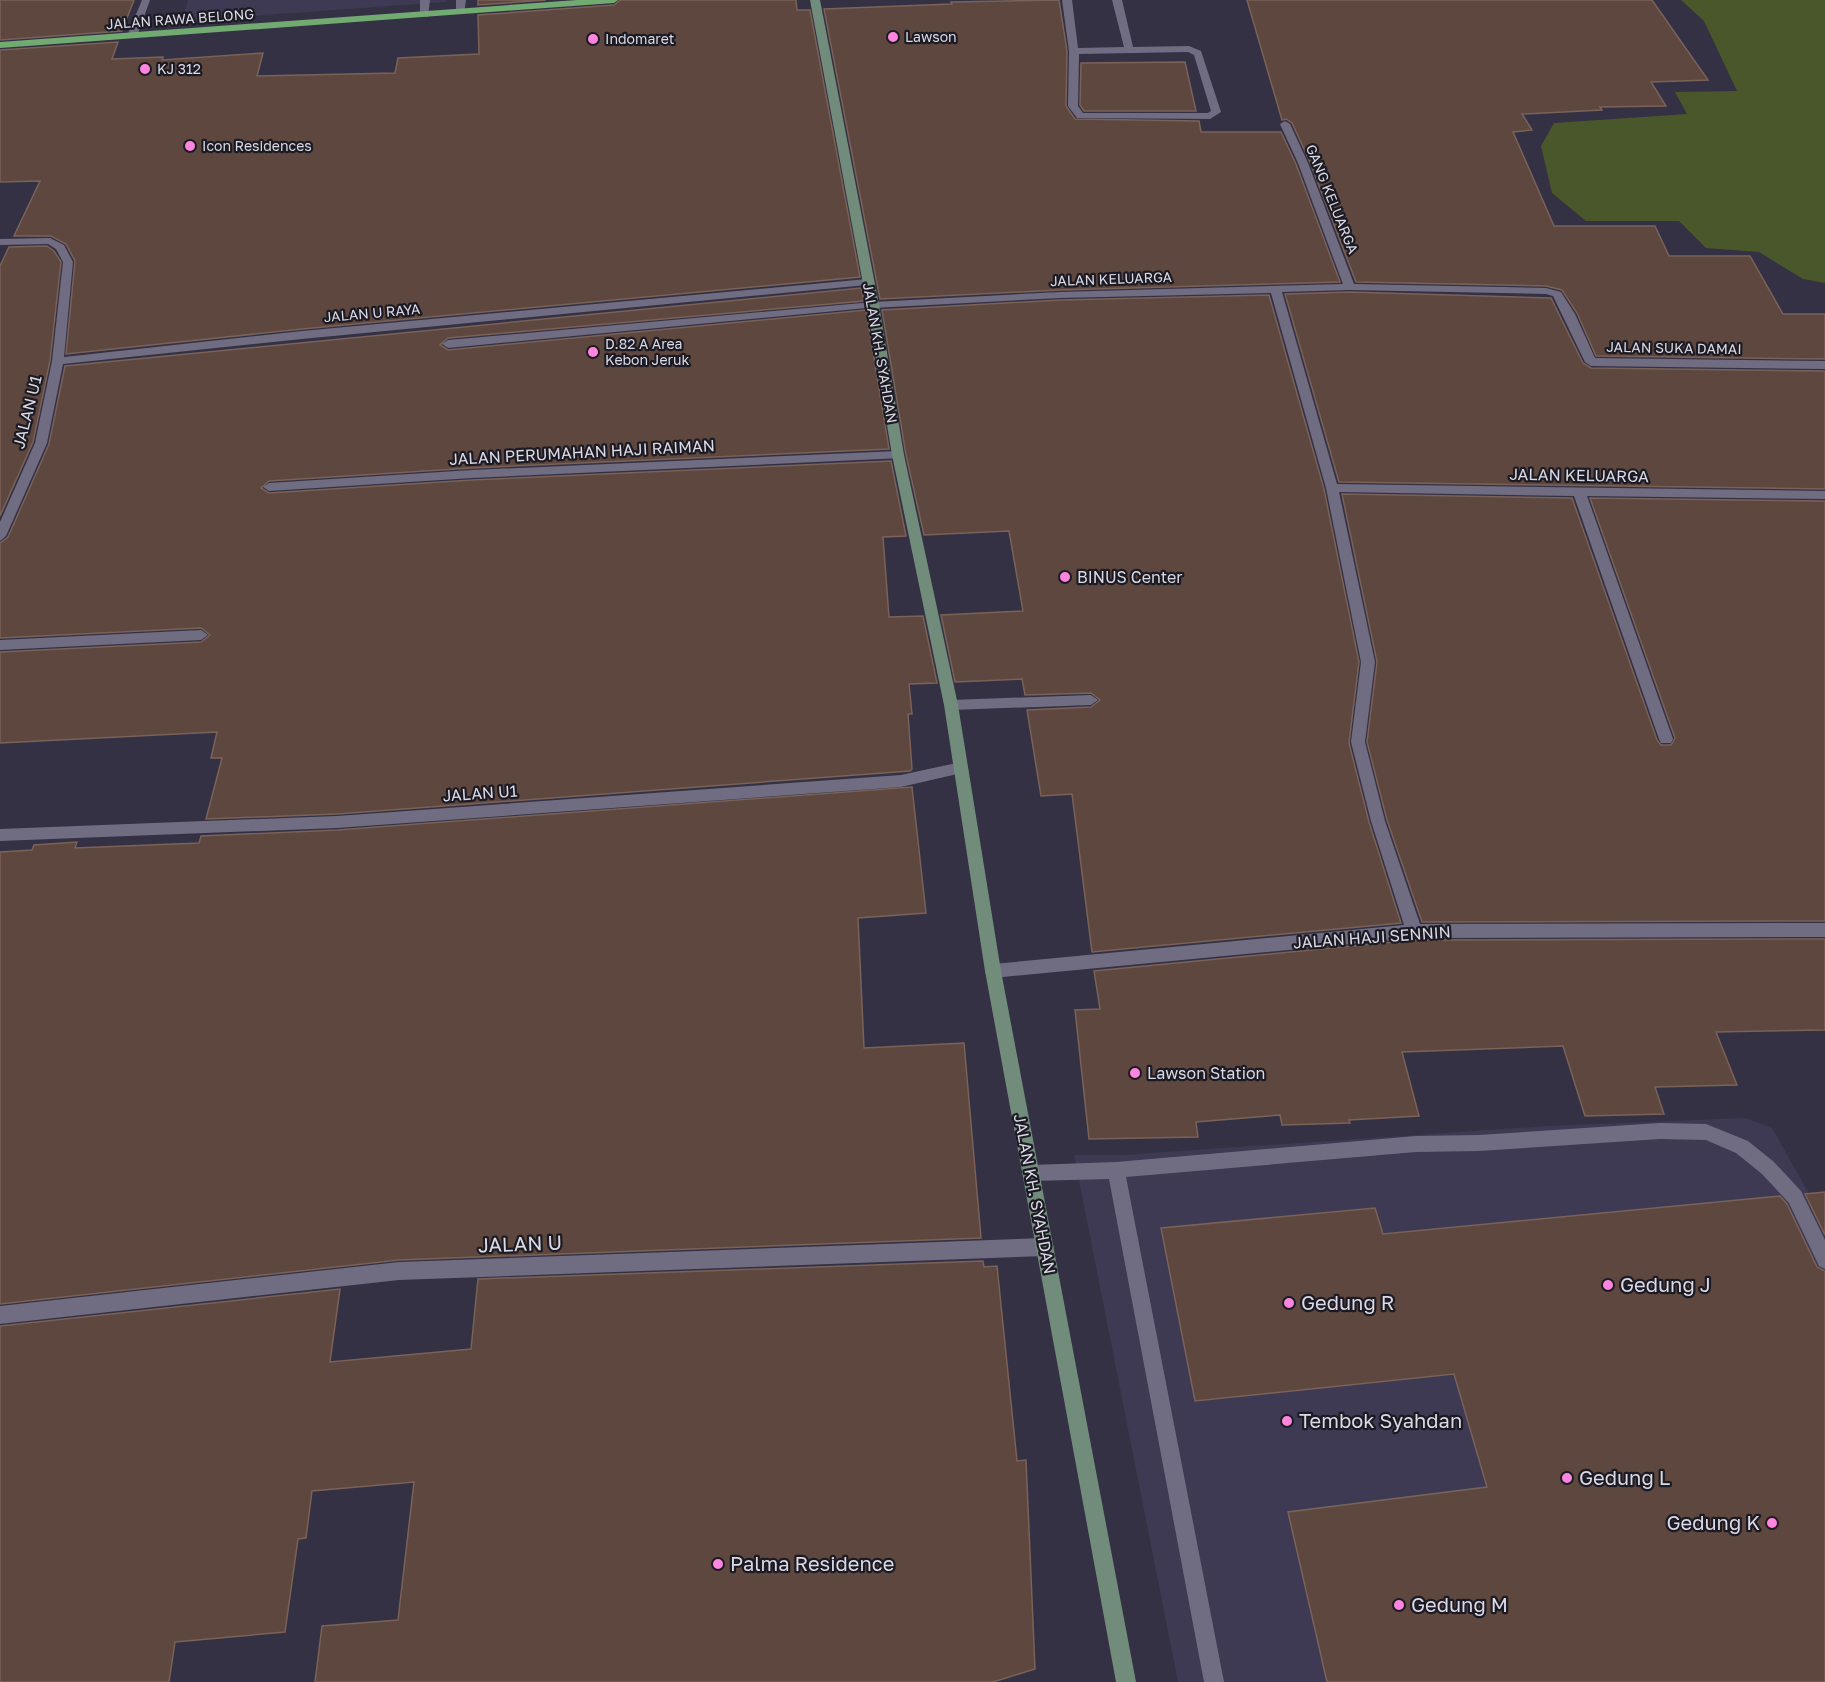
<svg xmlns="http://www.w3.org/2000/svg" width="1825" height="1682" font-family="'Golos Text',sans-serif">
	<style>
		.built { fill: #3e3a54 }
		.green { fill: #49572a }
		.building { fill: #5e473e; stroke: #7a6259; stroke-width: 1.5 }
		.lines { fill: none; stroke-linecap: round; stroke-linejoin: round }
		.lane { fill: #706d83; fill-rule: evenodd }
		.street { fill: #706d83; fill-rule: evenodd }
		.secondary { fill: #718c7a; fill-rule: evenodd }
		.primary { fill: #72ab72; fill-rule: evenodd }
		.poi-dot { fill: #ff85df; stroke: #1c1b23; stroke-width: 2 }
		.labels { text-anchor: middle; stroke-width: 4.5; stroke-linejoin: round; paint-order: stroke }
		.far-street-label { font-size: 14px; fill: #dad9e5; stroke: #1c1b23 }
		.far-poi-label { font-size: 14px; fill: #dad9e5; stroke: #1c1b23; text-anchor: start }
		.street-label { font-size: 16px; fill: #dad9e5; stroke: #1c1b23 }
		.poi-label { font-size: 16px; fill: #dad9e5; stroke: #1c1b23; text-anchor: start }
		.near-street-label { font-size: 20px; fill: #dad9e5; stroke: #1c1b23 }
		.near-poi-label { font-size: 20px; fill: #dad9e5; stroke: #1c1b23; text-anchor: start }
	</style>
	<rect width="100%" height="100%" fill="#343145"/>
	<!-- built -->
	<g class="built">
		<polygon points="188,0 446,0 446,2 182,21"/>
		<polygon points="1745,1118 1772,1128 1825,1222 1825,1682 1178,1682 1074,1155 1121,1155 1548,1126"/>
	</g>
	<!-- green -->
	<polygon class="green" points="1681,0 1825,0 1825,283 1803,279 1759,252 1706,248 1679,221 1586,221 1552,193 1541,146 1554,123 1687,114 1675,92 1737,91 1704,21"/>
	<!-- building -->
	<g class="building">
		<polygon points="0,0 134,0 122,31 0,40"/>
		<polygon points="478,0 546,0 478,5"/>
		<polygon points="620,0 796,0 797,10 810,10 860,277 302,329 66,354 75,261 66,244 51,236 14,236 40,181 0,182 0,50 118,42 112,59 163,57 162,60 263,53 257,76 395,73 398,58 479,54 478,15 614,5"/>
		<polygon points="1059,0 1067,51 1066,106 1075,119 1199,121 1201,132 1281,132 1296,164 1340,282 1060,290 880,299 824,9 952,4 951,2"/>
		<polygon points="1247,0 1652,0 1708,80 1651,82 1666,106 1600,107 1602,110 1522,114 1532,130 1513,132 1554,226 1655,226 1669,256 1750,256 1783,314 1825,314 1825,359 1596,356 1577,313 1562,290 1546,286 1356,282 1310,162 1292,123 1286,119 1282,120"/>
		<polygon points="1185,62 1196,111 1084,111 1080,105 1081,63"/>
		<polygon points="47,246 54,251 61,262 50,361 33,442 0,516 0,266 9,247"/>
		<polygon points="861,288 864,301 448,338 440,345 448,350 866,310 889,449 472,468 269,481 261,488 269,493 472,480 891,461 906,536 883,537 889,617 923,616 937,683 909,684 912,714 908,714 912,769 910,771 337,814 206,819 222,758 211,758 217,732 0,743 0,652 201,642 210,635 201,628 0,638 0,543 8,537 49,444 65,366"/>
		<polygon points="1350,292 1551,298 1583,363 1591,368 1825,371 1825,489 1339,482 1285,294"/>
		<polygon points="1269,295 1324,489 1359,662 1349,743 1369,822 1401,923 1092,952 1072,794 1041,796 1027,710 1091,707 1100,700 1091,693 1025,695 1022,679 955,682 941,615 1023,611 1009,531 924,535 906,455 882,310 1060,300"/>
		<polygon points="1342,494 1572,498 1657,740 1661,745 1671,745 1675,738 1590,498 1825,501 1825,921 1422,922 1387,820 1367,742 1377,662"/>
		<polygon points="912,787 926,913 858,918 864,1048 964,1043 981,1238 399,1260 0,1304 0,852 32,850 34,845 77,842 75,848 199,843 201,836 337,830"/>
		<polygon points="1825,939 1825,1030 1716,1032 1737,1085 1655,1087 1664,1114 1585,1116 1563,1046 1402,1052 1419,1116 1349,1120 1350,1123 1282,1125 1280,1115 1196,1122 1198,1137 1089,1139 1075,1010 1100,1009 1094,971 1414,940"/>
		<polygon points="1825,1192 1825,1235 1805,1194"/>
		<polygon points="1780,1196 1787,1204 1817,1267 1825,1271 1825,1682 1327,1682 1288,1512 1487,1487 1454,1374 1195,1401 1161,1228 1375,1208 1383,1234"/>
		<polygon points="983,1261 984,1267 997,1266 1017,1461 1026,1460 1035,1669 993,1682 315,1682 322,1626 398,1620 414,1482 312,1491 306,1538 298,1539 285,1632 175,1642 169,1682 0,1682 0,1326 340,1289 330,1362 471,1349 478,1279"/>
	</g>
	<g class="lines">
		<!-- lane -->
		<g class="lane">
			<polygon points="420,0 430,0 428,17 420,15"/>
			<polygon points="456,0 466,0 464,14 456,12"/>
			<path d="M1062 0H1072L1078 48 1124 47 1112 0H1122L1133 47 1189 46 1201 51 1221 112 1210 119 1077 118 1068 106 1069 51ZM1188 52 1194 55 1211 111 1208 113H1083L1078 106 1079 54Z"/>
			<polygon points="873,302 877,303 877,307 448,348 442,344 448,340"/>
			<polygon points="201,630 208,635 201,640 0,650 0,640"/>
			<polygon points="1091,695 1098,700 1091,705 951,710 944,705 951,700"/>
			<polygon points="1660,1123 1706,1124 1748,1141 1774,1162 1801,1191 1825,1240 1825,1269 1819,1266 1789,1203 1762,1174 1736,1153 1706,1140 1660,1139 1479,1151 1416,1152 1126,1177 1224,1682 1204,1682 1109,1179 1031,1181 1025,1179 1022,1173 1025,1167 1031,1165 1116,1162 1416,1136 1479,1135"/>
		</g>
		<!-- street -->
		<g class="street">
			<polygon points="142,0 150,0 137,36 129,38 127,36"/>
			<polygon points="1285,121 1290,124 1308,163 1354,284 1546,288 1561,292 1575,314 1595,358 1825,361 1825,369 1591,366 1585,362 1553,296 1546,294 1350,290 1282,292 1337,484 1825,491 1825,499 1587,496 1673,739 1671,743 1661,743 1659,739 1574,496 1339,492 1375,662 1365,742 1385,821 1420,924 1825,923 1825,937 1414,938 993,978 987,976 985,971 987,966 993,964 1404,925 1371,821 1351,742 1361,662 1326,488 1271,293 1060,298 873,308 867,305 873,302 1060,292 1343,284 1298,163 1280,124"/>
			<polygon points="50,238 64,245 73,262 64,357 302,331 867,279 873,282 867,285 302,339 63,364 47,443 6,536 0,541 0,522 35,443 52,361 63,262 56,249 48,244 0,245 0,239"/>
			<polygon points="898,451 904,455 902,458 472,478 269,491 263,487 269,483 472,470"/>
			<polygon points="961,762 966,764 968,768 966,772 901,787 337,828 0,841 0,829 337,816 901,775"/>
			<polygon points="1045,1238 1051,1241 1054,1247 1051,1253 1045,1256 399,1280 0,1324 0,1306 399,1262"/>
		</g>
		<!-- secondary -->
		<polygon class="secondary" points="810,0 820,0 879,305 904,455 958,705 1001,971 1136,1682 1116,1682 985,971 944,705 892,455 867,305"/>
		<!-- primary -->
		<polygon class="primary" points="577,0 618,0 614,3 0,48 0,42"/>
	</g>
	<!-- markers -->
	<g class="poi-dot">
		<circle cx="893" cy="37" r="6"/>
		<circle cx="593" cy="39" r="6"/>
		<circle cx="145" cy="69" r="6"/>
		<circle cx="190" cy="146" r="6"/>
		<circle cx="593" cy="352" r="6"/>
		<circle cx="1065" cy="577" r="6"/>
		<circle cx="1135" cy="1073" r="6"/>
		<circle cx="1608" cy="1285" r="6"/>
		<circle cx="1289" cy="1303" r="6"/>
		<circle cx="1287" cy="1421" r="6"/>
		<circle cx="1567" cy="1478" r="6"/>
		<circle cx="1772" cy="1523" r="6"/>
		<circle cx="718" cy="1564" r="6"/>
		<circle cx="1399" cy="1605" r="6"/>
	</g>
	<g class="labels">
		<!-- far-street labels -->
		<g class="far-street-label">
			<text transform="translate(180 19) rotate(-4)" y="5">JALAN RAWA BELONG</text>
			<text transform="translate(1332 199) rotate(68)" y="5">GANG KELUARGA</text>
			<text transform="translate(1111 279) rotate(-2)" y="5">JALAN KELUARGA</text>
			<text transform="translate(372 313) rotate(-5)" y="5">JALAN U RAYA</text>
			<text transform="translate(1674 348) rotate(1)" y="5">JALAN SUKA DAMAI</text>
			<text transform="translate(880 353) rotate(80)" y="5">JALAN KH. SYAHDAN</text>
		</g>
		<!-- far-poi labels -->
		<g class="far-poi-label">
			<text x="905" y="42">Lawson</text>
			<text x="605" y="44">Indomaret</text>
			<text x="157" y="74">KJ 312</text>
			<text x="202" y="151">Icon Residences</text>
			<text x="605" y="349">D.82 A Area<tspan x="605" dy="16">Kebon Jeruk</tspan></text>
		</g>
		<!-- street labels -->
		<g class="street-label">
			<text transform="translate(27 412) rotate(-76)" y="6">JALAN U1</text>
			<text transform="translate(582 452) rotate(-3)" y="6">JALAN PERUMAHAN HAJI RAIMAN</text>
			<text transform="translate(1579 475) rotate(1)" y="6">JALAN KELUARGA</text>
			<text transform="translate(480 793) rotate(-4)" y="6">JALAN U1</text>
			<text transform="translate(1372 937) rotate(-4)" y="6">JALAN HAJI SENNIN</text>
			<text transform="translate(1035 1194) rotate(79)" y="6">JALAN KH. SYAHDAN</text>
		</g>
		<!-- poi labels -->
		<g class="poi-label">
			<text x="1077" y="583">BINUS Center</text>
			<text x="1147" y="1079">Lawson Station</text>
		</g>
		<!-- near-street labels -->
		<g class="near-street-label">
			<text transform="translate(520 1244) rotate(-2)" y="7">JALAN U</text>
		</g>
		<!-- near-poi labels -->
		<g class="near-poi-label">
			<text x="1620" y="1292">Gedung J</text>
			<text x="1301" y="1310">Gedung R</text>
			<text x="1299" y="1428">Tembok Syahdan</text>
			<text x="1579" y="1485">Gedung L</text>
			<text x="1760" y="1530" text-anchor="end">Gedung K</text>
			<text x="730" y="1571">Palma Residence</text>
			<text x="1411" y="1612">Gedung M</text>
		</g>
	</g>
</svg>
